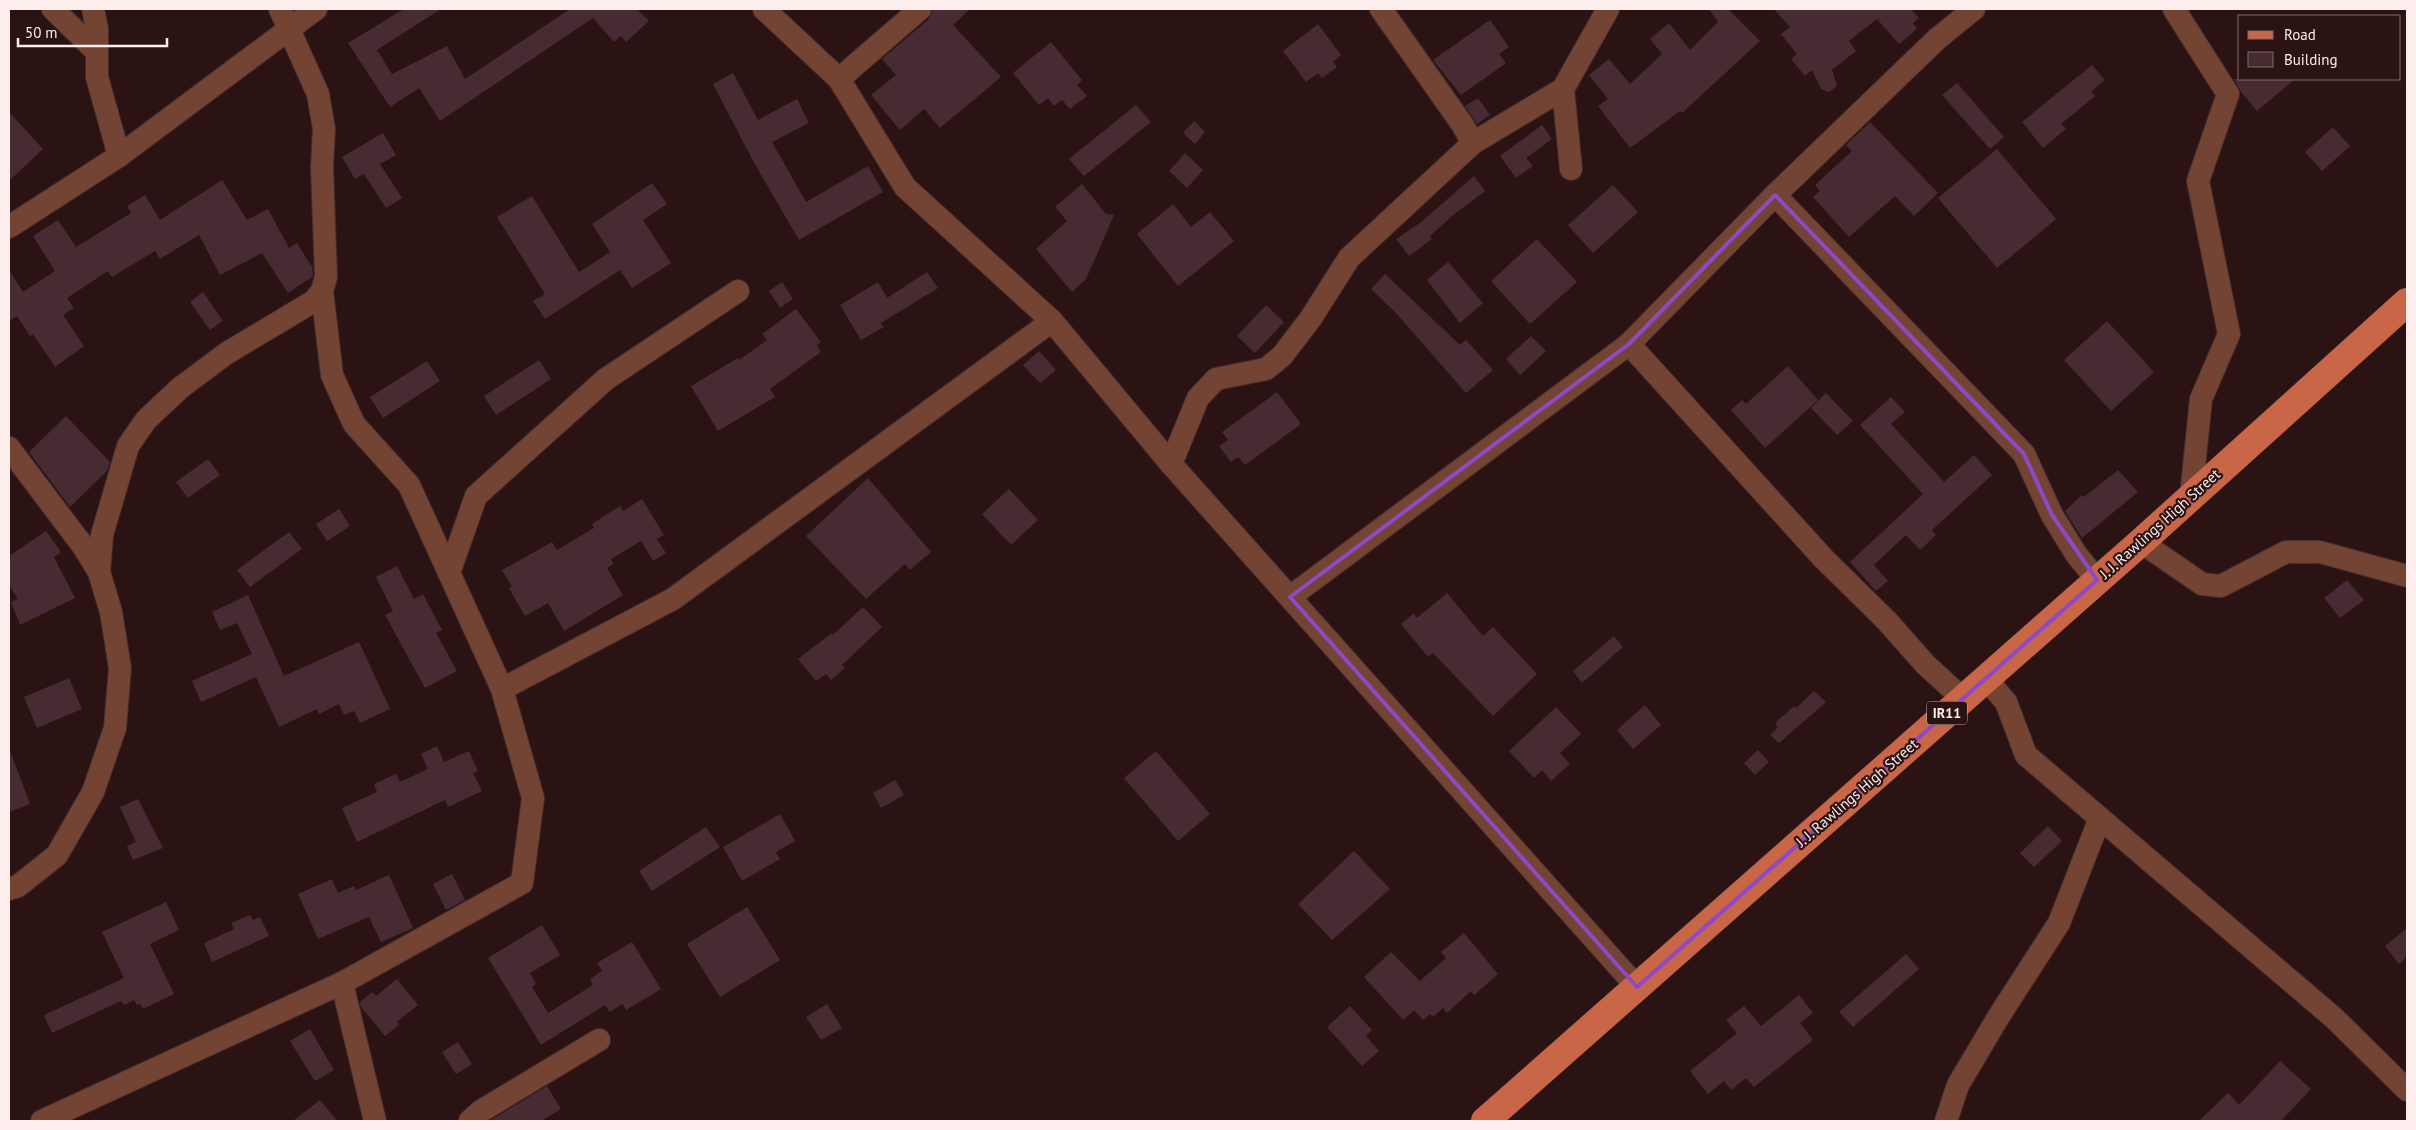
<svg xmlns="http://www.w3.org/2000/svg" width="2416" height="1130" font-family="'PT Sans',sans-serif">
	<style>
		.building { fill: #462b33 }
		.lines { fill: none; stroke-linecap: round; stroke-linejoin: round }
		.street-casing { stroke: #452d2d; stroke-width: 24 }
		.primary-casing { stroke: #452d2d; stroke-width: 29 }
		.street { stroke: #734334; stroke-width: 22 }
		.primary { stroke: #ca6648; stroke-width: 28 }
		.marked { fill: none; stroke: #8e49c6; stroke-width: 4; stroke-linejoin: round }
		.labels { text-anchor: middle; stroke-width: 4.5; stroke-linejoin: round; paint-order: stroke }
		.shield { fill: #2c1313; stroke: #beacac; stroke-width: 1 }
		.shield-label { font-size: 14px; font-weight: bold; fill: #fdeded }
		.street-label { font-size: 15px; fill: #fdeded; stroke: #2c1313 }
	</style>
	<rect width="100%" height="100%" fill="#2c1313"/>
	<!-- building -->
	<g class="building">
		<polygon points="404,9 441,9 377,50 392,74 447,46 465,79 570,9 637,9 649,21 626,42 621,36 614,42 593,18 440,121 419,88 390,107 348,43"/>
		<polygon points="933,9 970,9 953,25 1001,77 940,128 924,109 900,130 871,95 896,75 882,59 929,19"/>
		<polygon points="1709,9 1728,9 1760,41 1682,113 1680,111 1630,148 1598,106 1608,99 1589,75 1609,59 1630,84 1662,54 1650,39 1669,23 1690,50 1718,22"/>
		<polygon points="1774,9 1911,9 1919,18 1913,23 1917,29 1899,44 1877,19 1849,41 1856,51 1832,70 1837,86 1829,92 1821,89 1812,70 1805,76 1791,59 1797,54 1781,34 1790,27"/>
		<polygon points="1490,20 1509,47 1499,54 1506,63 1461,95 1433,60"/>
		<polygon points="1318,24 1341,55 1333,62 1337,67 1322,78 1318,73 1306,82 1283,51"/>
		<polygon points="1051,42 1082,80 1077,85 1087,96 1070,109 1062,100 1054,106 1048,98 1039,105 1013,73"/>
		<polygon points="2092,65 2105,80 2091,92 2095,96 2061,124 2066,129 2043,148 2022,122"/>
		<polygon points="733,73 758,120 797,99 809,123 772,142 806,202 868,166 883,192 799,240 752,159 713,84"/>
		<polygon points="2234,79 2295,79 2257,111 2241,92"/>
		<polygon points="1957,83 2004,137 1990,149 1942,95"/>
		<polygon points="1478,98 1490,115 1477,124 1465,106"/>
		<polygon points="1136,105 1151,122 1084,176 1069,159"/>
		<polygon points="9,112 43,149 9,181"/>
		<polygon points="1194,121 1205,132 1195,144 1183,133"/>
		<polygon points="1870,122 1938,193 1914,216 1895,196 1849,237 1813,197 1820,191 1815,185 1852,151 1846,145"/>
		<polygon points="1542,125 1552,139 1526,158 1533,166 1516,178 1500,156"/>
		<polygon points="2333,127 2350,146 2322,171 2305,152"/>
		<polygon points="383,133 396,155 380,164 402,198 386,208 364,174 355,179 342,157"/>
		<polygon points="1997,149 2056,219 1997,268 1938,198"/>
		<polygon points="1185,153 1203,170 1187,188 1169,171"/>
		<polygon points="1474,176 1485,191 1452,216 1430,236 1432,239 1409,256 1396,239 1420,223"/>
		<polygon points="222,180 247,220 268,209 289,248 297,243 312,267 313,276 288,293 262,253 220,275 199,235 160,259 155,251 112,277 108,271 67,298 74,308 63,315 84,346 55,367 33,334 30,336 17,316 9,321 9,270 23,292 55,271 33,236 58,220 76,247 131,213 127,206 145,195 160,220"/>
		<polygon points="652,183 667,204 643,220 671,263 632,288 620,270 545,319 533,301 545,294 497,217 532,196 579,272 610,252 592,224"/>
		<polygon points="1082,184 1106,214 1114,215 1086,279 1072,292 1036,249 1067,221 1055,207"/>
		<polygon points="1613,185 1638,212 1593,253 1568,225"/>
		<polygon points="1173,204 1191,227 1210,212 1234,241 1178,286 1137,234"/>
		<polygon points="1537,239 1577,282 1530,324 1491,281"/>
		<polygon points="1448,262 1483,303 1460,323 1427,280"/>
		<polygon points="927,272 938,288 881,323 884,327 861,340 840,305 878,282 887,298"/>
		<polygon points="1385,274 1460,345 1466,340 1493,370 1466,393 1397,314 1371,289"/>
		<polygon points="782,282 793,299 780,308 769,291"/>
		<polygon points="203,292 223,321 210,330 190,302"/>
		<polygon points="1266,305 1284,322 1255,353 1237,336"/>
		<polygon points="796,309 821,342 817,345 821,352 770,389 775,397 718,431 691,386 738,358 739,360 767,340 762,334"/>
		<polygon points="2107,321 2154,372 2111,411 2064,360"/>
		<polygon points="1531,336 1546,351 1520,375 1506,359"/>
		<polygon points="1039,351 1056,370 1040,383 1023,365"/>
		<polygon points="539,360 551,379 496,415 484,396"/>
		<polygon points="427,361 440,381 383,418 370,397"/>
		<polygon points="1788,366 1818,400 1765,448 1731,410 1742,400 1746,404"/>
		<polygon points="1277,392 1301,424 1245,465 1238,457 1231,462 1219,446 1228,440 1222,432"/>
		<polygon points="1826,393 1853,421 1837,435 1811,408"/>
		<polygon points="1891,397 1905,412 1891,424 1944,482 1974,455 1992,475 1932,530 1936,535 1920,550 1906,535 1874,565 1888,581 1876,591 1850,562 1923,494 1860,425"/>
		<polygon points="66,416 110,462 107,471 70,507 29,452"/>
		<polygon points="208,459 220,475 188,498 176,482"/>
		<polygon points="2118,470 2138,492 2082,538 2065,511 2082,495 2084,497"/>
		<polygon points="868,478 931,552 910,570 905,564 866,599 806,536"/>
		<polygon points="1009,489 1038,520 1011,545 982,514"/>
		<polygon points="642,499 664,535 657,539 666,553 653,561 641,541 611,559 613,564 607,568 623,595 564,631 548,603 525,616 509,588 512,587 502,570 552,542 557,550 594,528 592,524 620,506 623,511"/>
		<polygon points="339,509 350,526 327,541 316,524"/>
		<polygon points="46,531 61,552 54,557 75,598 20,625 11,602 18,599 9,585 9,556"/>
		<polygon points="289,532 302,549 250,587 237,570"/>
		<polygon points="397,566 414,599 423,594 442,630 436,633 457,671 425,688 385,615 393,611 376,577"/>
		<polygon points="2347,580 2364,600 2340,618 2324,598"/>
		<polygon points="1447,593 1483,636 1493,627 1537,674 1493,716 1433,653 1428,657 1401,624 1414,613 1417,618"/>
		<polygon points="248,595 284,676 359,642 390,709 360,723 354,711 344,715 339,704 319,714 317,709 279,727 256,677 201,702 192,681 252,654 237,623 220,630 212,612"/>
		<polygon points="863,607 882,627 842,665 845,668 831,680 826,674 816,681 798,659 832,633 833,635"/>
		<polygon points="1614,636 1623,647 1582,683 1573,671"/>
		<polygon points="69,678 82,709 37,728 24,697"/>
		<polygon points="1814,691 1826,702 1779,743 1770,735 1778,727 1775,723 1794,706 1796,708"/>
		<polygon points="1645,705 1661,725 1633,749 1617,730"/>
		<polygon points="1556,707 1581,734 1560,753 1570,764 1551,781 1542,770 1534,778 1509,751"/>
		<polygon points="437,746 444,762 469,751 478,771 473,773 482,791 448,807 445,800 357,842 342,808 377,792 374,784 396,774 400,782 428,769 421,754"/>
		<polygon points="1758,750 1769,762 1755,775 1744,763"/>
		<polygon points="10,751 30,804 9,812 9,752"/>
		<polygon points="1156,751 1210,814 1178,841 1124,778"/>
		<polygon points="895,780 904,795 881,808 873,793"/>
		<polygon points="138,799 163,848 133,860 127,846 136,842 120,807"/>
		<polygon points="780,814 795,841 776,852 780,859 742,881 723,847"/>
		<polygon points="2048,826 2062,841 2034,867 2020,853"/>
		<polygon points="706,827 720,847 652,891 639,871"/>
		<polygon points="1354,851 1390,889 1332,940 1298,904"/>
		<polygon points="452,874 465,900 446,910 433,884"/>
		<polygon points="389,875 413,928 381,942 369,917 318,939 298,894 332,879 338,893 354,886 356,890"/>
		<polygon points="166,902 179,930 150,944 174,994 143,1009 140,1004 137,1005 134,1000 124,1005 121,1001 52,1033 44,1015 124,978 102,932"/>
		<polygon points="747,907 780,960 720,997 687,944"/>
		<polygon points="250,915 253,920 260,917 269,936 212,962 204,943 234,929 231,923"/>
		<polygon points="542,925 560,955 530,973 536,984 532,987 548,1013 593,985 590,979 602,971 597,963 632,942 661,989 626,1010 622,1004 610,1012 605,1005 541,1045 488,958"/>
		<polygon points="2407,928 2407,957 2399,964 2385,946"/>
		<polygon points="1464,933 1498,974 1474,995 1471,991 1447,1013 1443,1008 1433,1017 1430,1014 1423,1020 1414,1010 1403,1020 1364,977 1391,952 1420,981 1446,958 1441,952"/>
		<polygon points="1906,954 1919,969 1853,1027 1839,1012"/>
		<polygon points="397,979 418,1005 397,1022 399,1025 385,1036 361,1007 360,1002 372,992 376,996"/>
		<polygon points="1799,995 1813,1013 1800,1023 1813,1040 1754,1087 1746,1078 1731,1090 1724,1081 1708,1094 1690,1071 1737,1033 1726,1020 1744,1006 1761,1026"/>
		<polygon points="827,1004 842,1028 821,1040 806,1017"/>
		<polygon points="1350,1006 1372,1030 1366,1036 1379,1051 1362,1066 1327,1027"/>
		<polygon points="310,1029 334,1070 315,1081 290,1041"/>
		<polygon points="458,1042 472,1064 456,1074 442,1052"/>
		<polygon points="2280,1061 2311,1089 2281,1121 2199,1121 2228,1093 2239,1105"/>
		<polygon points="547,1086 561,1109 541,1121 489,1121"/>
		<polygon points="320,1100 337,1121 293,1121"/>
	</g>
	<g class="lines">
		<!-- street casing -->
		<g class="street-casing">
			<g id="street">
				<polyline points="53,9 97,52"/>
				<polyline points="93,9 97,29 97,77 119,156"/>
				<polyline points="764,9 839,79 905,187 1052,321 1171,464 1637,987"/>
				<polyline points="1381,9 1462,124 1473,143"/>
				<polyline points="2174,9 2228,94 2198,181 2229,334 2201,399 2191,496"/>
				<polyline points="839,79 920,9"/>
				<polyline points="1571,169 1563,89 1608,9"/>
				<polyline points="1775,195 2024,454 2052,515 2076,554 2097,580"/>
				<polyline points="9,227 119,156 316,9"/>
				<polyline points="1629,344 1824,559 1887,621 1925,664 1963,699"/>
				<polyline points="9,448 83,546 99,572 111,612 120,668 115,728 93,792 57,855 18,886 9,889"/>
				<polyline points="1171,464 1198,398 1216,379 1266,369 1282,356 1311,318 1349,258 1473,143 1563,89"/>
				<polyline points="2141,542 2202,584 2221,586 2286,552 2320,552 2407,576"/>
				<polyline points="99,572 102,535 128,446 146,420 180,388 227,353 314,301 322,291 326,277 322,167 324,129 318,94 280,9"/>
				<polyline points="449,573 476,496 606,379 738,291"/>
				<polyline points="1290,597 1629,344 1775,195 1937,39 1974,9"/>
				<polyline points="1986,679 2006,702 2026,755 2334,1018 2407,1090"/>
				<polyline points="502,689 673,599 1052,321"/>
				<polyline points="342,983 375,1121"/>
				<polyline points="42,1121 342,983 522,883 533,798 502,689 409,485 354,424 332,375 322,291"/>
				<polyline points="470,1121 481,1111 599,1040"/>
				<polyline points="1946,1121 1958,1085 1999,1016 2059,923 2100,818"/>
			</g>
		</g>
		<!-- primary casing -->
		<g class="primary-casing">
			<polyline id="primary" points="1485,1121 2141,542 2407,302"/>
		</g>
		<!-- street -->
		<use href="#street" class="street"/>
		<!-- primary -->
		<use href="#primary" class="primary"/>
	</g>
	<!-- marked area -->
	<path class="marked" d="M1775 195 2024 454 2052 515 2097 580 1637 987 1290 597 1629 344Z"/>
	<g class="labels">
		<!-- shield labels -->
		<rect class="shield" x="1927" y="701.5" width="40" height="23" rx="4"/>
		<g class="shield-label">
			<text x="1947" y="718">IR11</text>
		</g>
		<!-- street labels -->
		<g class="street-label">
			<text transform="translate(2160 524) rotate(-42)" y="5">J. J. Rawlings High Street</text>
			<text transform="translate(1857 793) rotate(-41)" y="5">J. J. Rawlings High Street</text>
		</g>
	</g>
	<!-- border -->
	<rect width="2416" height="1130" fill="none" stroke="#fdeded" stroke-width="20"/>
	<!-- legend -->
	<rect x="2238" y="15" width="162" height="65" fill="#2c1313" stroke="#806a6a"/>
	<rect x="2248" y="31" width="25" height="8" fill="#ca6648" stroke="#806a6a"/>
	<text x="2284" y="40" font-size="15" fill="#fdeded">Road</text>
	<rect x="2248" y="52" width="25" height="15" fill="#462b33" stroke="#806a6a"/>
	<text x="2284" y="65" font-size="15" fill="#fdeded">Building</text>
	<!-- scale -->
	<path d="M18 38v8h149v-8" fill="none" stroke="#fdeded" stroke-width="2.5"/>
	<text x="25" y="38" font-size="15" fill="#fdeded" stroke="#2c1313" stroke-width="4" paint-order="stroke">50 m</text>
</svg>
